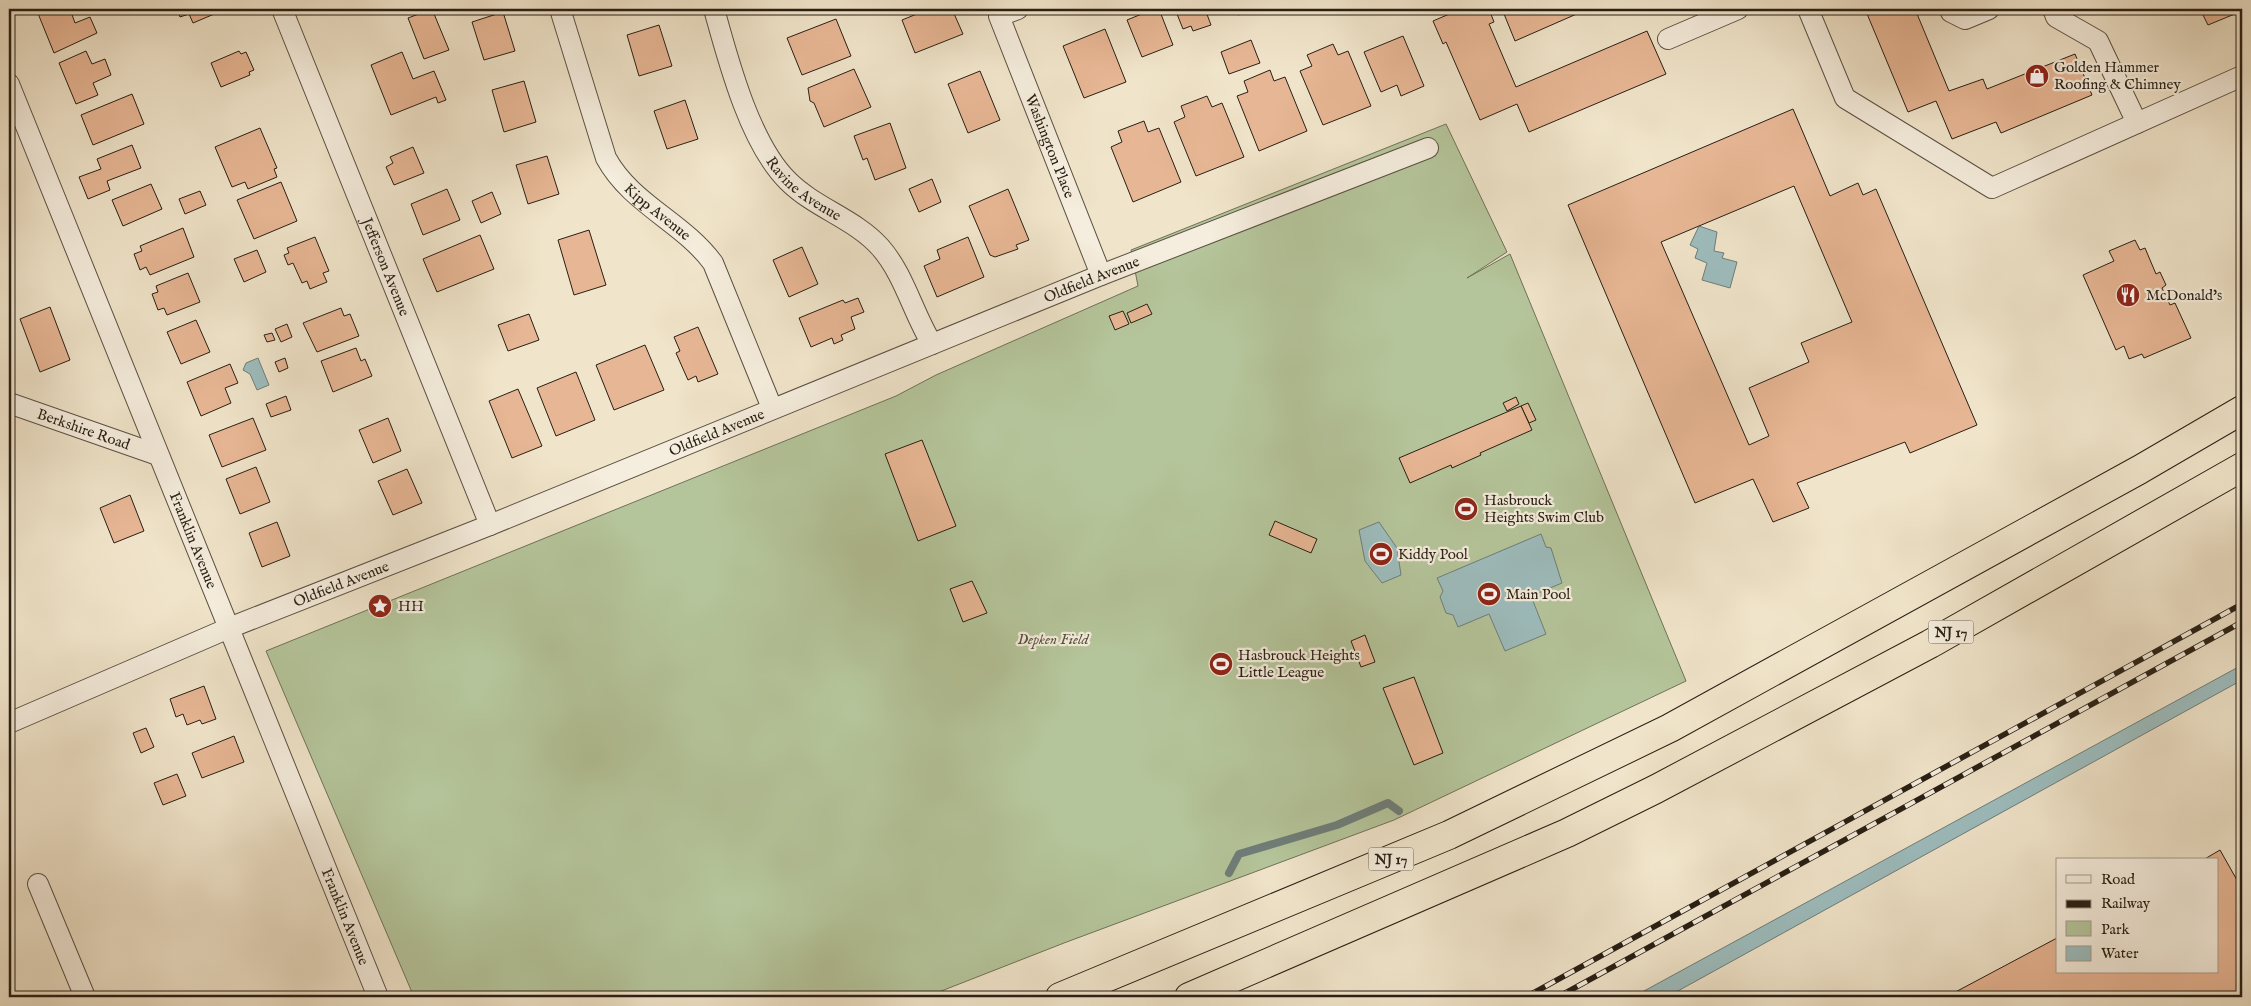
<svg xmlns="http://www.w3.org/2000/svg" width="2251" height="1006" font-family="'IM FELL English',serif">
	<style>
		.green { fill: #b5c59b; stroke: #6e7258 }
		.water { fill: #9dbdbe; stroke: #6e7e7a }
		.lines { fill: none; stroke-linecap: round; stroke-linejoin: round }
		.stream { stroke: #6e7e7a; stroke-width: 8 }
		.building { fill: #e7b694; stroke: #281f14; fill-rule: evenodd }
		.street-casing { stroke: #5a5042; stroke-width: 22 }
		.highway-casing { stroke: #281f14; stroke-width: 30 }
		.street { stroke: #f5eddd; stroke-width: 20 }
		.highway { stroke: #f0e4ca; stroke-width: 28 }
		.rail-casing { stroke: #281f14; stroke-width: 5.5 }
		.rail { stroke: #f5eddd; stroke-width: 4; stroke-dasharray: 11; stroke-linecap: butt }
		.labels { text-anchor: middle; stroke-width: 4.5; stroke-linejoin: round; paint-order: stroke }
		.shield { fill: #f5eddd; stroke: #665d50; stroke-width: 1 }
		.shield-label { font-size: 14px; font-weight: bold; fill: #281f14 }
		.poi-label { font-size: 15px; fill: #281f14; stroke: #f5eddd; text-anchor: start }
		.street-label { font-size: 15px; fill: #281f14; stroke: #f5eddd }
		.park-label { font-size: 15px; font-style: italic; fill: #52513c; stroke: #f5eddd }
	</style>
	<rect width="100%" height="100%" fill="#f0e4ca"/>
	<filter id="stains"><feTurbulence type="fractalNoise" baseFrequency=".004" numOctaves="4"/><feColorMatrix values="0 0 0 0 .2 0 0 0 0 .09 0 0 0 0 .02 0 0 0 .5 -.17"/></filter>
	<radialGradient id="worn" r=".72"><stop offset=".6" stop-color="#630" stop-opacity="0"/><stop offset="1" stop-color="#630" stop-opacity=".3"/></radialGradient>
	<!-- green -->
	<polygon class="green" points="1446,124 1507,252 1467,278 1510,254 1686,681 1394,820 1064,943 926,997 414,997 266,651 896,396 936,375 1138,286 1131,250"/>
	<!-- water -->
	<g class="water">
		<polygon points="1699,226 1717,232 1714,251 1724,253 1722,258 1737,262 1730,288 1702,280 1707,263 1695,258 1698,249 1690,245"/>
		<polygon points="258,358 269,385 257,390 250,374 243,370 246,363"/>
		<polygon points="1379,522 1397,548 1401,575 1382,583 1365,561 1359,530"/>
		<polygon points="1541,534 1546,547 1551,548 1562,583 1531,596 1546,634 1505,651 1489,614 1458,627 1453,615 1446,613 1440,597 1443,591 1437,578"/>
		<polygon points="2242,665 2242,680 1667,997 1633,997"/>
	</g>
	<g class="lines">
		<!-- stream -->
		<polyline class="stream" points="1229,873 1239,854 1337,825 1388,803 1399,811"/>
	</g>
	<!-- building -->
	<g class="building">
		<polygon points="41,9 70,9 75,23 90,17 97,33 54,53 37,11"/>
		<polygon points="177,9 226,9 193,23 189,14 180,17"/>
		<polygon points="432,9 449,50 424,59 408,18"/>
		<polygon points="929,9 952,9 963,34 915,53 902,20"/>
		<polygon points="1154,9 1159,9 1173,45 1142,57 1127,20"/>
		<polygon points="1175,9 1205,9 1211,25 1193,31 1191,26 1183,29"/>
		<polygon points="1235,9 1255,9 1238,15"/>
		<polygon points="1461,9 1489,9 1494,22 1489,24 1516,87 1647,31 1666,74 1529,132 1517,104 1480,120 1446,42 1443,44 1433,21"/>
		<polygon points="1502,9 1588,9 1515,41"/>
		<polygon points="1865,9 1915,9 1949,91 1983,79 1987,89 2075,54 2092,95 2001,133 1996,122 1952,139 1936,101 1908,112"/>
		<polygon points="2200,9 2242,9 2242,11 2208,25"/>
		<polygon points="503,12 515,51 484,60 472,22"/>
		<polygon points="836,19 851,56 802,75 787,38"/>
		<polygon points="659,25 672,66 639,76 627,35"/>
		<polygon points="1105,29 1126,82 1084,98 1063,46"/>
		<polygon points="1403,36 1424,86 1401,96 1397,85 1381,92 1364,52"/>
		<polygon points="1251,40 1260,63 1229,74 1221,52"/>
		<polygon points="1333,44 1338,55 1348,51 1371,106 1323,125 1300,71 1312,66 1307,55"/>
		<polygon points="86,51 92,64 105,59 111,75 93,83 98,95 76,104 59,63"/>
		<polygon points="239,51 241,54 246,52 254,70 249,72 250,75 221,87 211,63"/>
		<polygon points="402,52 413,79 434,71 446,100 438,103 436,97 391,115 371,65"/>
		<polygon points="854,69 871,107 824,127 814,103 810,101 808,88"/>
		<polygon points="1270,70 1274,81 1285,77 1307,131 1259,151 1237,96 1248,92 1244,81"/>
		<polygon points="980,71 1000,120 968,133 948,84"/>
		<polygon points="524,81 536,122 504,132 492,90"/>
		<polygon points="132,94 144,124 93,145 81,115"/>
		<polygon points="1207,96 1212,107 1222,103 1244,157 1196,176 1174,122 1185,117 1181,106"/>
		<polygon points="685,100 698,139 667,149 654,111"/>
		<path d="M1793 109 1830 196 1858 183 1863 195 1876 189 1977 425 1910 453 1905 442 1797 483 1809 508 1773 522 1753 479 1695 503 1568 205ZM1794 186 1852 322 1801 343 1809 362 1749 388 1769 436 1749 445 1661 242Z"/>
		<polygon points="1144,121 1148,132 1159,128 1181,182 1133,202 1111,147 1122,142 1118,131"/>
		<polygon points="890,123 906,168 875,180 867,158 863,160 854,136"/>
		<polygon points="260,128 277,168 274,169 277,177 248,189 245,182 232,187 215,147"/>
		<polygon points="132,145 141,168 107,181 110,190 88,199 79,177 101,169 97,159"/>
		<polygon points="413,147 424,173 394,185 386,167 393,163 390,157"/>
		<polygon points="547,156 559,194 528,204 516,165"/>
		<polygon points="932,179 941,202 919,212 909,189"/>
		<polygon points="281,182 297,221 254,239 237,200"/>
		<polygon points="151,184 162,209 123,226 112,200"/>
		<polygon points="447,189 460,220 423,235 411,204"/>
		<polygon points="1008,189 1029,240 1016,245 1018,249 995,257 990,255 969,206"/>
		<polygon points="200,191 206,205 185,214 179,199"/>
		<polygon points="492,192 501,214 481,223 472,201"/>
		<polygon points="183,228 194,257 150,275 146,267 140,270 134,254 142,251 140,246"/>
		<polygon points="589,230 606,285 574,295 558,240"/>
		<polygon points="480,235 494,269 437,292 423,259"/>
		<polygon points="315,237 329,271 323,273 327,282 310,289 307,281 302,283 293,263 288,265 284,255 289,253 287,248"/>
		<polygon points="968,237 984,277 937,297 924,266 940,259 937,250"/>
		<polygon points="2135,240 2140,250 2145,248 2156,274 2160,272 2166,285 2162,288 2170,305 2175,303 2191,338 2144,358 2142,354 2129,359 2124,346 2116,350 2083,275 2114,261 2109,251"/>
		<polygon points="802,247 818,284 789,297 773,260"/>
		<polygon points="257,250 266,272 244,282 234,259"/>
		<polygon points="188,273 200,302 167,315 164,308 158,310 152,294 158,292 156,286"/>
		<polygon points="858,298 864,312 851,317 855,329 841,335 843,340 834,344 832,338 811,347 799,318 843,300 845,303"/>
		<polygon points="1147,304 1152,314 1131,323 1127,313"/>
		<polygon points="50,307 70,360 40,372 20,319"/>
		<polygon points="341,308 344,316 350,314 359,336 317,352 303,323"/>
		<polygon points="1123,311 1129,324 1115,330 1109,316"/>
		<polygon points="529,314 539,340 508,351 498,325"/>
		<polygon points="196,320 210,352 181,364 167,332"/>
		<polygon points="287,324 292,337 281,342 275,329"/>
		<polygon points="698,327 718,374 698,382 696,376 688,380 676,353 680,351 674,337"/>
		<polygon points="272,333 275,340 267,342 264,335"/>
		<polygon points="645,345 664,390 614,410 596,365"/>
		<polygon points="356,348 361,361 365,359 372,376 333,392 321,361"/>
		<polygon points="285,358 288,368 279,372 275,362"/>
		<polygon points="230,364 238,383 225,388 231,403 201,416 187,382"/>
		<polygon points="576,372 595,420 556,436 537,388"/>
		<polygon points="518,389 542,446 512,458 489,401"/>
		<polygon points="286,396 291,410 271,417 266,404"/>
		<polygon points="1516,397 1519,404 1507,411 1503,403"/>
		<polygon points="1528,403 1536,420 1529,423 1521,406"/>
		<polygon points="1521,406 1532,430 1480,453 1481,455 1452,468 1451,465 1410,483 1399,458"/>
		<polygon points="253,418 266,450 222,467 209,435"/>
		<polygon points="388,418 401,451 373,463 359,430"/>
		<polygon points="922,440 956,526 918,541 885,454"/>
		<polygon points="256,467 270,502 240,514 226,479"/>
		<polygon points="407,469 422,503 393,515 378,481"/>
		<polygon points="130,495 144,531 114,543 100,508"/>
		<polygon points="1275,521 1317,539 1311,553 1269,535"/>
		<polygon points="277,522 290,556 262,567 249,533"/>
		<polygon points="972,581 987,613 963,622 950,589"/>
		<polygon points="1365,635 1375,662 1361,667 1351,641"/>
		<polygon points="1414,677 1443,753 1414,765 1383,688"/>
		<polygon points="204,686 216,719 202,724 200,720 187,725 183,714 176,717 170,699"/>
		<polygon points="146,728 154,747 141,753 133,733"/>
		<polygon points="234,736 244,762 202,778 192,753"/>
		<polygon points="177,774 186,796 163,805 154,783"/>
		<polygon points="2220,850 2242,889 2242,997 1946,997 2057,938 2057,972 2217,972 2217,860 2203,860"/>
	</g>
	<g class="lines">
		<!-- street casing -->
		<g class="street-casing">
			<g id="street">
				<path id="s1" d="M282 9 490 525"/>
				<path id="s2" d="M560 9 606 158C631 204 683 222 713 263L772 408"/>
				<path id="s3" d="M714 9C728 60 750 144 788 181 815 208 855 219 880 247 904 274 913 313 932 344"/>
				<path id="s4" d="M1018 9 999 16 1101 275"/>
				<polyline points="1808,9 1845,98 1992,188 2242,76"/>
				<polyline points="1950,9 1951,12 1965,19 1989,9"/>
				<polyline points="2053,9 2056,17 2098,41 2137,123"/>
				<polyline points="1668,39 1738,9"/>
				<path id="s5" d="M9 84 378 997"/>
				<path id="s6" d="M9 403 158 455"/>
				<path id="s7" d="M9 723 229 628 490 525 1101 275 1428 148"/>
				<polyline points="38,884 85,997"/>
			</g>
		</g>
		<!-- highway casing -->
		<g class="highway-casing">
			<g id="highway">
				<polyline points="1060,997 1449,835 1670,728 2139,470 2242,410"/>
				<polyline points="1189,997 1567,833 1656,789 1930,644 2242,467"/>
			</g>
		</g>
		<!-- street -->
		<use href="#street" class="street"/>
		<!-- highway -->
		<use href="#highway" class="highway"/>
		<!-- rail casing -->
		<g class="rail-casing">
			<g id="rail">
				<polyline points="1526,997 2242,604"/>
				<polyline points="1558,997 2242,622"/>
			</g>
		</g>
		<!-- rail -->
		<use href="#rail" class="rail"/>
	</g>
	<!-- icons -->
	<defs>
		<g id="shop-disc" transform="scale(1.25)"><circle r="9.5" fill="#8f2418" stroke="#f5eddd"/><path d="M-5-2.5h2.3a2.7 3.5 0 0 1 5.4 0H5L5.5 6h-11ZM-1.5-2.5h3a1.5 2.3 0 0 0-3 0Z" fill="#fff"/></g>
		<g id="restaurant-disc" transform="scale(1.25)"><circle r="9.5" fill="#8f2418" stroke="#f5eddd"/><path d="M-5-6h1v4h1v-4h1v4h1v-4h1v5L-1.5 .5V6h-2V.5L-5-1ZM5-6V6H3V1.5H1.5Q1.5-4 5-6Z" fill="#fff"/></g>
		<g id="stadium-disc" transform="scale(1.25)"><circle r="9.5" fill="#8f2418" stroke="#f5eddd"/><path d="M0-5a6.5 5 0 1 0 0 10a6.5 5 0 1 0 0-10ZM-3.5-1.8h7v3.6h-7Z" fill="#fff"/></g>
		<g id="sight-disc" transform="scale(1.25)"><circle r="9.5" fill="#8f2418" stroke="#f5eddd"/><path d="M0-6L1.8-2.2L6-1.7L2.9 1.2L3.7 5.4L0 3.3L-3.7 5.4L-2.9 1.2L-6-1.7L-1.8-2.2Z" fill="#fff"/></g>
	</defs>
	<g fill-rule="evenodd">
		<use href="#shop-disc" x="2037" y="76"/>
		<use href="#restaurant-disc" x="2128" y="295"/>
		<use href="#stadium-disc" x="1466" y="509"/>
		<use href="#stadium-disc" x="1381" y="554"/>
		<use href="#stadium-disc" x="1489" y="594"/>
		<use href="#sight-disc" x="380" y="606"/>
		<use href="#stadium-disc" x="1221" y="664"/>
	</g>
	<g class="labels">
		<!-- shield labels -->
		<g class="shield">
			<rect x="1928.5" y="620.5" width="45" height="23" rx="4"/>
			<rect x="1368.5" y="847.5" width="45" height="23" rx="4"/>
		</g>
		<g class="shield-label">
			<text x="1951" y="637">NJ 17</text>
			<text x="1391" y="864">NJ 17</text>
		</g>
		<!-- poi labels -->
		<g class="poi-label">
			<text x="2054" y="72">Golden Hammer<tspan x="2054" dy="17">Roofing &amp; Chimney</tspan></text>
			<text x="2146" y="300">McDonald's</text>
			<text x="1484" y="505">Hasbrouck<tspan x="1484" dy="17">Heights Swim Club</tspan></text>
			<text x="1398" y="559">Kiddy Pool</text>
			<text x="1506" y="599">Main Pool</text>
			<text x="398" y="611">HH</text>
			<text x="1238" y="660">Hasbrouck Heights<tspan x="1238" dy="17">Little League</tspan></text>
		</g>
		<!-- street labels -->
		<g class="street-label">
			<text dy="5" stroke="none"><textPath href="#s4" startOffset="160">Washington Place</textPath></text>
			<text dy="5" stroke="none"><textPath href="#s3" startOffset="206">Ravine Avenue</textPath></text>
			<text dy="5" stroke="none"><textPath href="#s2" startOffset="231">Kipp Avenue</textPath></text>
			<text dy="5" stroke="none"><textPath href="#s1" startOffset="278">Jefferson Avenue</textPath></text>
			<text dy="5" stroke="none"><textPath href="#s7" startOffset="1170">Oldfield Avenue</textPath></text>
			<text dy="5" stroke="none"><textPath href="#s6" startOffset="79">Berkshire Road</textPath></text>
			<text dy="5" stroke="none"><textPath href="#s7" startOffset="765">Oldfield Avenue</textPath></text>
			<text dy="5" stroke="none"><textPath href="#s5" startOffset="492">Franklin Avenue</textPath></text>
			<text dy="5" stroke="none"><textPath href="#s7" startOffset="360">Oldfield Avenue</textPath></text>
			<text dy="5" stroke="none"><textPath href="#s5" startOffset="898">Franklin Avenue</textPath></text>
		</g>
		<!-- park labels -->
		<g class="park-label">
			<text x="1053" y="644">Depken Field</text>
		</g>
	</g>
	<!-- margin -->
	<rect width="2251" height="1006" fill="none" stroke="#f0e4ca" stroke-width="30"/>
	<rect x="10" y="10" width="2231" height="986" fill="none" stroke="#281f14" stroke-width="2.5"/>
	<rect x="15" y="15" width="2221" height="976" fill="none" stroke="#281f14"/>
	<!-- legend -->
	<rect x="2056" y="858" width="162" height="115" fill="#f5eddd" stroke="#a39b8d"/>
	<rect x="2066" y="875" width="25" height="8" fill="#f5eddd" stroke="#a39b8d"/>
	<text x="2101" y="884" font-size="15" fill="#281f14">Road</text>
	<rect x="2066" y="900" width="25" height="8" fill="#281f14" stroke="#a39b8d"/>
	<text x="2101" y="908" font-size="15" fill="#281f14">Railway</text>
	<rect x="2066" y="921" width="25" height="15" fill="#b5c59b" stroke="#a39b8d"/>
	<text x="2101" y="934" font-size="15" fill="#281f14">Park</text>
	<rect x="2066" y="946" width="25" height="15" fill="#9dbdbe" stroke="#a39b8d"/>
	<text x="2101" y="958" font-size="15" fill="#281f14">Water</text>
	<rect width="100%" height="100%" filter="url(#stains)"/>
	<rect width="100%" height="100%" fill="url(#worn)"/>
</svg>
